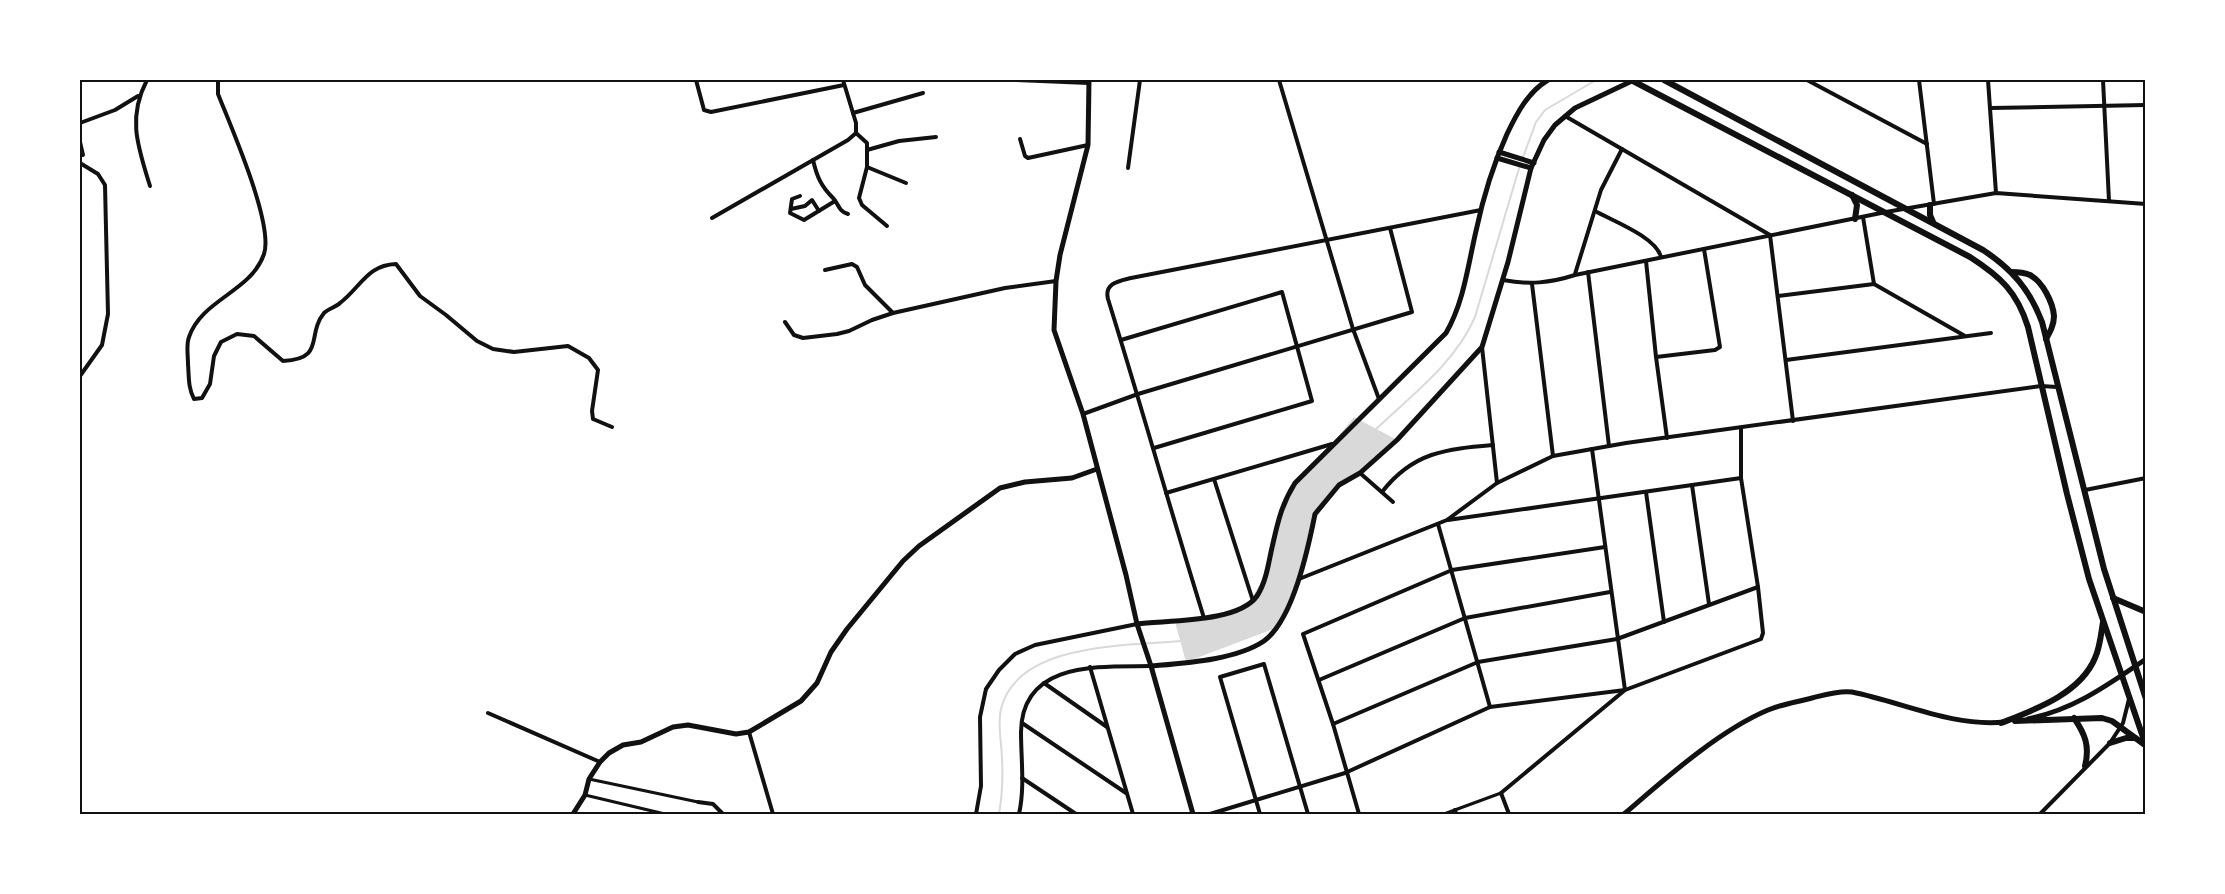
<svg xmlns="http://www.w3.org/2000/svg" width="2225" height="894" font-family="Quicksand,sans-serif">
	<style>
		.water { fill: #d9d9d9 }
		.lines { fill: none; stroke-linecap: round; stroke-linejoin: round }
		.stream { stroke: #d9d9d9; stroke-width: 2 }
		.pedestrian { stroke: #111; stroke-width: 3 }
		.minor { stroke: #111; stroke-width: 4 }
		.tertiary { stroke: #111; stroke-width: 5 }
		.primary { stroke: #111; stroke-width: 6 }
		.neatline { fill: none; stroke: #111; stroke-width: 2 }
	</style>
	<rect width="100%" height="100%" fill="#fff"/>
	<!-- water -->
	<polygon class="water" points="1354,417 1397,440 1360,473 1339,485 1313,522 1298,579 1276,628 1186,662 1175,622 1204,618 1247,605 1267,573 1283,504 1295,483 1332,444"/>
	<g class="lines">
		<!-- stream -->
		<g class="stream">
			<polyline points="1523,157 1536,122 1545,110 1596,80"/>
			<path d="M1376 429C1412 395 1455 363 1475 317L1520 165"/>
			<path d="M999 814C1002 797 1003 778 1002 760 1002 744 997 725 1001 709 1017 642 1128 646 1182 641"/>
		</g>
		<!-- pedestrian -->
		<g class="pedestrian">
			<polyline points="589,779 698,802"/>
			<polyline points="585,795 665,814"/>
			<polyline points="1444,814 1501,793"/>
		</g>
		<!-- minor -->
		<g class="minor">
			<path d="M147 80C127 118 138 147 150 186"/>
			<path d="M218 80V94C231 127 274 224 264 254 251 292 202 299 189 337 186 345 188 355 188 364 189 376 188 388 194 399L202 398 210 384 214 356 221 342 237 334 254 336 283 361C326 359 306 335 324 313 328 309 336 307 340 303 361 287 367 265 396 264L420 296 446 315 477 341 493 349 514 352 568 346 589 358 598 370 592 411 593 419 612 427"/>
			<polyline points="696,80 704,110 711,112 844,85"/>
			<polyline points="843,80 856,123 856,133 867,143 867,167 859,198 862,205 887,226"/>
			<polyline points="1015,80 1089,83"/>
			<polyline points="1279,80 1353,329 1379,399"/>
			<polyline points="1807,80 1927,144"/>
			<polyline points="1919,80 1934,204"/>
			<polyline points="1988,80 1996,193"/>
			<polyline points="2103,80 2109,201"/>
			<polyline points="1991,108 2146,105"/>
			<polyline points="853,113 923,93"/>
			<polyline points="1565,116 1770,235 1793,421"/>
			<polyline points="80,123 115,110 138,96"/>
			<polyline points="1020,139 1025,156 1028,158 1088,145"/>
			<polyline points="80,142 83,155"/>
			<polyline points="867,150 899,141 936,137"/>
			<path d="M813 160C817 177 821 186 833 198 839 204 838 211 848 214"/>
			<polyline points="80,163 98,174 105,185 108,314 102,345 80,376"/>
			<polyline points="867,167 906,183"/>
			<polyline points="1128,168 1140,80"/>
			<polyline points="800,196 792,199 790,213 804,220 835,201"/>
			<polyline points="791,209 805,206 812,200 819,211"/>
			<path d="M1595 211C1613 221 1656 237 1661 257"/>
			<polyline points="1863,217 1874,284"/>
			<polyline points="712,218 848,140 856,133"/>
			<polyline points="1646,261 1656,357 1667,438"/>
			<polyline points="825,270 852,264 857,267 865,285 893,313"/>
			<polyline points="1588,272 1609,446"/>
			<polyline points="1575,274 1601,190 1622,149"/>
			<path d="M1503 280C1529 285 1550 283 1575 275L1886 212 1996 193 2146 204"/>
			<polyline points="1532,284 1553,456"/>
			<polyline points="1778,296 1874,284 1965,336"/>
			<polyline points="785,322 794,335 803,338 837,334 849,331 872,320 893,313 1005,288 1056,281"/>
			<polyline points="1121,340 1282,292 1312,401 1154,448"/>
			<polyline points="1482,347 1497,483"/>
			<polyline points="1656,357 1715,350 1720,347 1704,249"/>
			<polyline points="1786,360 1991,333"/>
			<polyline points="1083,414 1138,394 1412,312 1390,228"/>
			<polyline points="1360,473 1393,502"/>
			<polyline points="1214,479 1253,601"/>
			<polyline points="1692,485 1709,604"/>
			<polyline points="2085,490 2146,478"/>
			<path d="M1382 492C1413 452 1446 449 1493 445"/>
			<polyline points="1646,492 1664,622"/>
			<polyline points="1166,493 1332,444"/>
			<polyline points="1448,520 1741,478"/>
			<polyline points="1438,524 1490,707"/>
			<polyline points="1299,579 1447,520 1497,483 1553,456 1626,443 2041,386 2057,387"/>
			<path d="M1204 618C1171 512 1141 405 1108 299 1104 283 1119 281 1131 278L1481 210"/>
			<polyline points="1090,667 1133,814"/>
			<polyline points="1319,680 1465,618 1610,592"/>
			<polyline points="1044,683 1107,727"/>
			<polyline points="488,713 600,762"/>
			<polyline points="1022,723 1126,793"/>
			<polyline points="1333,724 1478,662 1617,639 1758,587"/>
			<polyline points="749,732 773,814"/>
			<polyline points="1022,778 1076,814"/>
			<polyline points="698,802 713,804 723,814"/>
			<polyline points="1455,810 1456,814"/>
			<polyline points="976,814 981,786 980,717 986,689 999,670 1015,654 1035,645 1137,624"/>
			<path d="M1019 814C1025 787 1021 760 1021 732 1022 660 1101 667 1151 666"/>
			<polyline points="1210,814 1345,773 1490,707 1625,690 1761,639 1763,633 1758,587 1741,478 1741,428"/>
			<polyline points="1260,814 1220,677 1264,664 1308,814"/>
			<polyline points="1359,814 1333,724 1303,634 1452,570 1605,547"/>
			<polyline points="1509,814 1501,793 1625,690 1592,449"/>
			<polyline points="2040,814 2110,743 2123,723 2129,699"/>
		</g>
		<!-- tertiary -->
		<g class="tertiary">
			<polyline points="1089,80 1088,145 1060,255 1056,281 1054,330 1083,414 1126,575 1137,624 1151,666 1193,814"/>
			<polyline points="1499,152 1534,163"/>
			<polyline points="1497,158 1531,168"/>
			<path d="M1137 624C1167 620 1238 623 1257 596 1265 584 1268 567 1271 552 1277 526 1280 507 1295 483L1446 333C1464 302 1468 265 1476 231 1483 198 1493 165 1507 134 1517 113 1528 92 1548 80"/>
			<path d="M1151 666C1185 663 1236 660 1264 641 1293 620 1308 549 1315 514L1339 485 1360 473 1397 440 1482 347 1508 262 1531 168 1544 140 1555 125 1575 108 1634 80"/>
			<path d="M2028 719C2075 709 2106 686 2146 659"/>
			<polyline points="573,814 585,795 589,779 600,762 609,753 623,745 641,742 673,727 688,725 736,734 749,732 801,701 817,683 831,652 847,629 903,561 919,546 1000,488 1025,482 1072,478 1097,469"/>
			<path d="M1624 814C1665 779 1718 731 1768 710 1782 704 1797 702 1812 698 1824 695 1840 690 1852 692 1902 702 1952 727 2004 722"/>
		</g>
		<!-- primary -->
		<g class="primary">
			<path d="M1631 80 1970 257C2001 277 2017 292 2028 327L2067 494 2089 579 2146 746"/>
			<path d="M1664 80 1983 250C2012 269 2030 290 2042 322L2104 569 2146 699"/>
			<polyline points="1852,195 1857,205 1855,219"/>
			<polyline points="1930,205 1930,215 1933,222"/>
			<path d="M2012 272C2018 272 2025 273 2030 275 2043 282 2053 303 2054 316 2054 325 2050 332 2046 339"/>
			<polyline points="2113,598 2146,612"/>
			<path d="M2074 718C2085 734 2090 746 2085 766"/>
			<polyline points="2015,721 2102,718 2112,721 2145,745"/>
			<path d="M2001 723C2034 710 2080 694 2095 658 2100 647 2101 634 2103 622"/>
			<polyline points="2110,743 2126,738 2135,738"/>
		</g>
	</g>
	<!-- border -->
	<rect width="2225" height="894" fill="none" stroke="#ffffff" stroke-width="162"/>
	<rect x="81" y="81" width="2063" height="732" class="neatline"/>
</svg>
